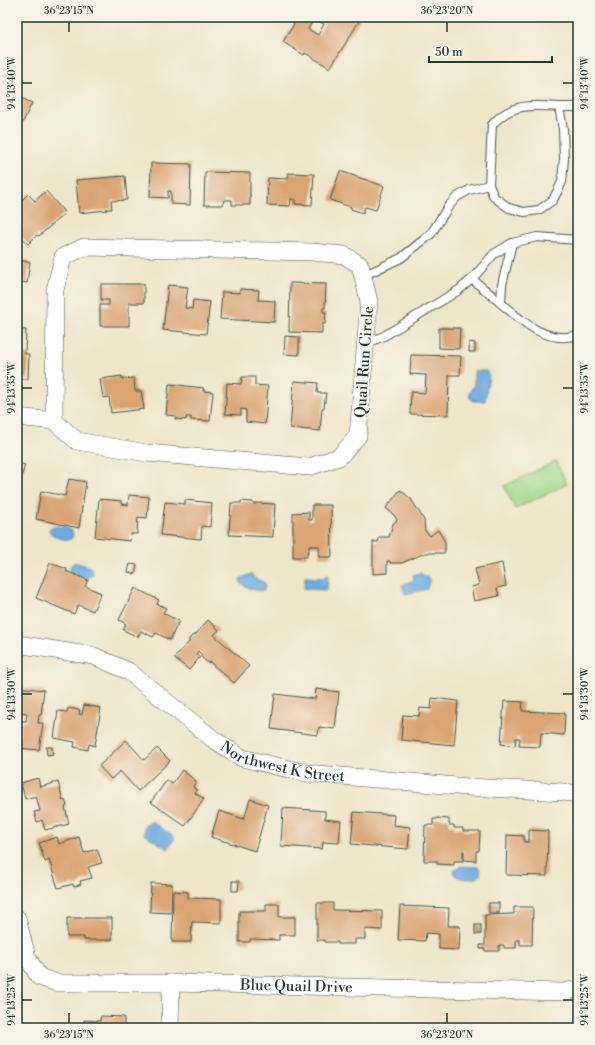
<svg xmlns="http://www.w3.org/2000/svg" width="595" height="1045" font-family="'Libre Bodoni',serif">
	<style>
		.green { fill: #a3d787; stroke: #618a5e }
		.water { fill: #6dabe0; stroke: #46748a }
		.building { fill: #d9a472; fill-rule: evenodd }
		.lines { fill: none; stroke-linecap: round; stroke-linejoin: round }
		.lane-casing { stroke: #3e564a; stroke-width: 10 }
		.street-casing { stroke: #3e564a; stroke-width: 18 }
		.lane { stroke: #fff; stroke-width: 8 }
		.street { stroke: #fff; stroke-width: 17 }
		.ticks { fill: none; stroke: #1f3d34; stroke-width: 1.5 }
		.labels { text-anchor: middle; stroke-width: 3.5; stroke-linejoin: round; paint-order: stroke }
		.street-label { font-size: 15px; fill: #1f3d34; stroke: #f7f3e8 }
		.neatline { fill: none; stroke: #1f3d34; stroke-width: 1.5 }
		.ticks-label { font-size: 10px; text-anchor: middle; fill: #1f3d34 }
	</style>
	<rect width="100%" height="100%" fill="#f7f3e8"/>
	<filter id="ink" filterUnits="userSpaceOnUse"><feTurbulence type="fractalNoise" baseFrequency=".025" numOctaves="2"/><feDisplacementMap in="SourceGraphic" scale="8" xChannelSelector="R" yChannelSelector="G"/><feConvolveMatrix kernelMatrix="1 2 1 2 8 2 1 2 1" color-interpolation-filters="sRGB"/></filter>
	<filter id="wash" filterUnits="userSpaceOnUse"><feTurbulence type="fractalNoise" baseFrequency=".012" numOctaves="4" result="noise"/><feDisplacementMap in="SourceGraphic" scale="16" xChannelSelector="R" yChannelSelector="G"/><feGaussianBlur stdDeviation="0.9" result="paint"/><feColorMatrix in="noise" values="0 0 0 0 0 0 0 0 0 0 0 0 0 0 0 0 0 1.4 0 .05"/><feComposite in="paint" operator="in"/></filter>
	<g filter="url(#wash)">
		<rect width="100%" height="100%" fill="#eee6ca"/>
		<!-- green -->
		<polygon class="green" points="556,461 567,484 515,509 504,486"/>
		<!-- water -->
		<g class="water">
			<polygon points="474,371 486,371 489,376 485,401 473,401 473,399 470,398 469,393 472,388 474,388"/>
			<path d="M56 526 67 528 72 531 73 535 71 539C65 541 53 537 49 531L50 529Z"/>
			<polygon points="75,562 92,568 93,574 88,579 71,573 70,567 71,565"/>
			<polygon points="420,573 430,579 427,589 405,594 402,585 414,580 413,575"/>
			<path d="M251 574C257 582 259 579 265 583V587L264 590C256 592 247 588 241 583L240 579Z"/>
			<polygon points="326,575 328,575 327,590 304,589 305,577 324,578"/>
			<polygon points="150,822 153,822 174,837 174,839 168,849 144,834 145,829 144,827 146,823 148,825"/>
			<path d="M461 866 478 867C488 881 465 880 457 877L453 873V871Z"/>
		</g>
		<g id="blocks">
			<!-- building -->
			<g class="building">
				<path d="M298 17H355L360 20 330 68 305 53 304 55 283 42ZM314 19 324 24 318 35 308 29Z"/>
				<polygon points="17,96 32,103 22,124 17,122"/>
				<polygon points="151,163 191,164 190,205 171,204 171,191 168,191 168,198 150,197"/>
				<polygon points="340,171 384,186 376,210 365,207 363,213 351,209 351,207 330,200"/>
				<polygon points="205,172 250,173 250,205 232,205 232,200 224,200 223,205 204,205"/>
				<polygon points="288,173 314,174 312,205 295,204 295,199 291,199 290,206 267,205 268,178 288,179"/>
				<polygon points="125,176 127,200 111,201 112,209 106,209 107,210 79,213 76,180"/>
				<polygon points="46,191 65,213 39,236 37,235 28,244 17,232 17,217 18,216 17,215 17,205 28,194 35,201"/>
				<polygon points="17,260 30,262 27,283 17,281"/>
				<polygon points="290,283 326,284 325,308 323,308 323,312 326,312 325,324 322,324 322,333 289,332"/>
				<polygon points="101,284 144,284 144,303 129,303 129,326 100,326 100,305 109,305 109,300 101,300"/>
				<polygon points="168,285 188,287 185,308 192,309 193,300 210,302 206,334 163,330"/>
				<polygon points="17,288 20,288 18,302 17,302"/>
				<polygon points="240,289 259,290 258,300 275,301 274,322 220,319 222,292 240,293"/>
				<polygon points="439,328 460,328 459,349 439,348"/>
				<polygon points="17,329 26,330 25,354 29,354 28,379 17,379"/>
				<polygon points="285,336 299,337 299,355 284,354"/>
				<polygon points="469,342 475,343 475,352 469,352"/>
				<polygon points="411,355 461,356 460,375 449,375 448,415 410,414 411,392 425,393 426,375 410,374"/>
				<polygon points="122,376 122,379 134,378 135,391 141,391 144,409 111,413 109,397 103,398 100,379"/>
				<polygon points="242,377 255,377 255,385 268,386 265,424 246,422 246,410 241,409 241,415 225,414 227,383 241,384"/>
				<polygon points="294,381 318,383 317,393 326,393 324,408 322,408 320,431 290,428"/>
				<polygon points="169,384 204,388 203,391 213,392 210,421 191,420 191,417 186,417 186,420 175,419 176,416 166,415"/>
				<polygon points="17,462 25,465 17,492"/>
				<polygon points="69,479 86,482 79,528 36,519 41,491 65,496"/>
				<polygon points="400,490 411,499 418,510 424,520 425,531 430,536 438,530 445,542 445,551 444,553 425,553 402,563 390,563 390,561 387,561 387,573 373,574 373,542 378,542 379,537 389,537 393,524 397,520 394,515 386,508"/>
				<polygon points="129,495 149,497 147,518 138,517 137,534 131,534 130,541 95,537 99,499 121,501 121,504 128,505"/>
				<polygon points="185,500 212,503 210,527 202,526 201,539 161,535 165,502 185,504"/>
				<polygon points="241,501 253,502 253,504 256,504 256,503 275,504 273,537 229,535 231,503 241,503"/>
				<polygon points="312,505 331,505 332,557 319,557 319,546 309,546 309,552 307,552 307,557 293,557 293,513 309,512 309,520 312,520"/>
				<polygon points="50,563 67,569 66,571 88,580 85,586 101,593 93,611 78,605 74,614 36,598"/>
				<polygon points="502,563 506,586 497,588 499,596 474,601 471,587 479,585 475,569"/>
				<polygon points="130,564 137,565 135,574 128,572"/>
				<polygon points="135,588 159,600 157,604 166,608 163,613 179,621 170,640 156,633 153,637 141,631 138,637 123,630 126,624 119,620"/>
				<polygon points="208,620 219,630 214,635 249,666 234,683 210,662 208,663 201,657 202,655 198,651 196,654 200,657 189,670 174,658 189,642 189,639 193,635 195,635"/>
				<polygon points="17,687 44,690 41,715 39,715 38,723 43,723 39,750 18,748 21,721 26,721 27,713 17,712"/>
				<polygon points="316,689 339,692 335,729 319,727 318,735 271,729 275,694 315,699"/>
				<polygon points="432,698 458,701 454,745 401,740 403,715 419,716 420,708 431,709"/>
				<polygon points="504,701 523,702 522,711 565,713 564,735 541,733 540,747 519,746 520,738 516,738 515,746 501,744"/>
				<polygon points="84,705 101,708 95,746 89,744 88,750 74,747 75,742 54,738 58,711 67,712 68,708 80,710 79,714 82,715"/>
				<polygon points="126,740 144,760 157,748 170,761 138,791 120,771 111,779 99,766"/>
				<polygon points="46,747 52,747 53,754 47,755"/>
				<polygon points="182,770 196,781 193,787 197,790 195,793 204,799 185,826 151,802 167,780 172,784"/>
				<polygon points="38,778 40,787 58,782 63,801 65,800 67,806 65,807 69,824 45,830 42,820 37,822 34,812 40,811 36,796 25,799 21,783"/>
				<polygon points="250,799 268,805 255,851 211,837 219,811 244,819"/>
				<polygon points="283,808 325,811 325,819 341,821 339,843 323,842 322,849 281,846"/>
				<polygon points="354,812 394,815 393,825 410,827 408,849 351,844"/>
				<polygon points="437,818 449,819 449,825 454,825 454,828 463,828 463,831 480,831 479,851 476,851 476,861 464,860 464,851 463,851 463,861 454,861 454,865 437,864 437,861 424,861 425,825 433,825 433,819 437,819"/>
				<polygon points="529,830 548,831 547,876 506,875 507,835 524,836 524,842 529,842"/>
				<polygon points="57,837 59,844 79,837 84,853 97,849 102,863 88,867 92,878 80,881 81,884 74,887 73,884 58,888 49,860 45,862 39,843"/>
				<polygon points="232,881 239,881 238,891 232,891"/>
				<polygon points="151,883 172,884 171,913 150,912"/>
				<polygon points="173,891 188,892 188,898 221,899 221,923 192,922 191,942 172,942"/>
				<polygon points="317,903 333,903 333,910 382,911 382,930 365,929 365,939 355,939 355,944 338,944 338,942 325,942 325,940 317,940"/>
				<rect x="489" y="903" width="10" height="10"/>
				<polygon points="266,904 279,904 279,917 295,917 295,935 279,935 279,940 250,939 250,942 239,942 239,911 266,911"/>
				<polygon points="400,906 449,908 448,926 460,926 459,950 439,949 439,934 426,933 425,941 398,940"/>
				<polygon points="514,907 533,907 532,945 520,945 520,940 516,940 516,948 504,948 504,945 499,945 499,951 485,951 485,949 480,949 480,945 485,945 485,915 514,914"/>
				<polygon points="67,918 112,918 112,940 84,940 84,937 67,937"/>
				<rect x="475" y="925" width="6" height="9"/>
				<polygon points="101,1016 124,1017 124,1028 84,1028 84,1020 100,1021"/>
				<polygon points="248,1025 271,1026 271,1028 248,1028"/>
				<rect x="304" y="1025" width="14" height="3"/>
				<rect x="365" y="1026" width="42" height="2"/>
			</g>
		</g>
	</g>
	<g filter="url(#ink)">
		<use href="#blocks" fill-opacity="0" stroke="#3e564a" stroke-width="1"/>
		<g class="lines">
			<!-- lane casing -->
			<g class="lane-casing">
				<g id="lane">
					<polyline points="559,107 578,107"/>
					<path d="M363 276 401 258 431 234 448 207 457 197 469 190 489 185 494 197 509 208 524 212 539 210 553 200 562 182 564 159 563 129 559 107C533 105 510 103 492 125L489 185"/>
					<path d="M472 279C480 286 488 292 496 299 520 319 544 345 578 335"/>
					<polyline points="501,303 502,285 512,243"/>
					<polyline points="365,344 384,336 459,290 472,279 494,254 512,243 537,237 578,240"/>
				</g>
			</g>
			<!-- street casing -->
			<g class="street-casing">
				<g id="street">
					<polygon points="84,247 312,252 344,255 360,265 369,301 358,436 339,457 309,467 147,453 77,441 54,421 55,290 63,257"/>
					<polyline points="17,417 54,421"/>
					<path id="s1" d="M17 644 94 656 128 671 213 739 242 758 306 773 468 787 564 792 578 794"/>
					<path id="s2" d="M17 918 27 957 39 977 57 983H171L563 992 578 989"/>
					<polyline points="170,1028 171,983"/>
				</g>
			</g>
			<!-- lane -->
			<use href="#lane" class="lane"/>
			<!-- street -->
			<use href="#street" class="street"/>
		</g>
	</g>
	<!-- ticks -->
	<path class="ticks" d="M69 22V32M447 22V32M22 83H32M563 83H573M22 388H32M563 388H573M22 694H32M563 694H573M22 1000H32M563 1000H573M69 1013V1023M447 1013V1023"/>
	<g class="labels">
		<!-- street labels -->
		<g class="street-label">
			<text transform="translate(364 362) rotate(-86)" y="5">Quail Run Circle</text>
			<text dy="5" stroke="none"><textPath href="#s1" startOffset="299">Northwest K Street</textPath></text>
			<text dy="5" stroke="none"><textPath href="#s2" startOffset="322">Blue Quail Drive</textPath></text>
		</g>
	</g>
	<!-- margin -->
	<rect width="595" height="1045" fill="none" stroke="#f7f3e8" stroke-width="44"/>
	<!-- scale -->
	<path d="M429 56v6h123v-6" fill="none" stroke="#1f3d34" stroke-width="2"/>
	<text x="435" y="56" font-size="12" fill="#1f3d34" stroke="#f7f3e8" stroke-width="3" paint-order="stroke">50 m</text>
	<rect x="22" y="22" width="551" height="1001" class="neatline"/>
	<g class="ticks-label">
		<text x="69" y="14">36°23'15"N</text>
		<text x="447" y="14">36°23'20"N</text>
		<text transform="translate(584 83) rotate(-90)" y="4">94°13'40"W</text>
		<text transform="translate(11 83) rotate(-90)" y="4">94°13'40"W</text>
		<text transform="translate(584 388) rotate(-90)" y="4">94°13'35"W</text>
		<text transform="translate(11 388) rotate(-90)" y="4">94°13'35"W</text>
		<text transform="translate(11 694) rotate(-90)" y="4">94°13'30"W</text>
		<text transform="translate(584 694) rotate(-90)" y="4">94°13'30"W</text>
		<text transform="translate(584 1000) rotate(-90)" y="4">94°13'25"W</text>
		<text transform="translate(11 1000) rotate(-90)" y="4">94°13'25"W</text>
		<text x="69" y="1038">36°23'15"N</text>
		<text x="447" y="1038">36°23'20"N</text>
	</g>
</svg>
